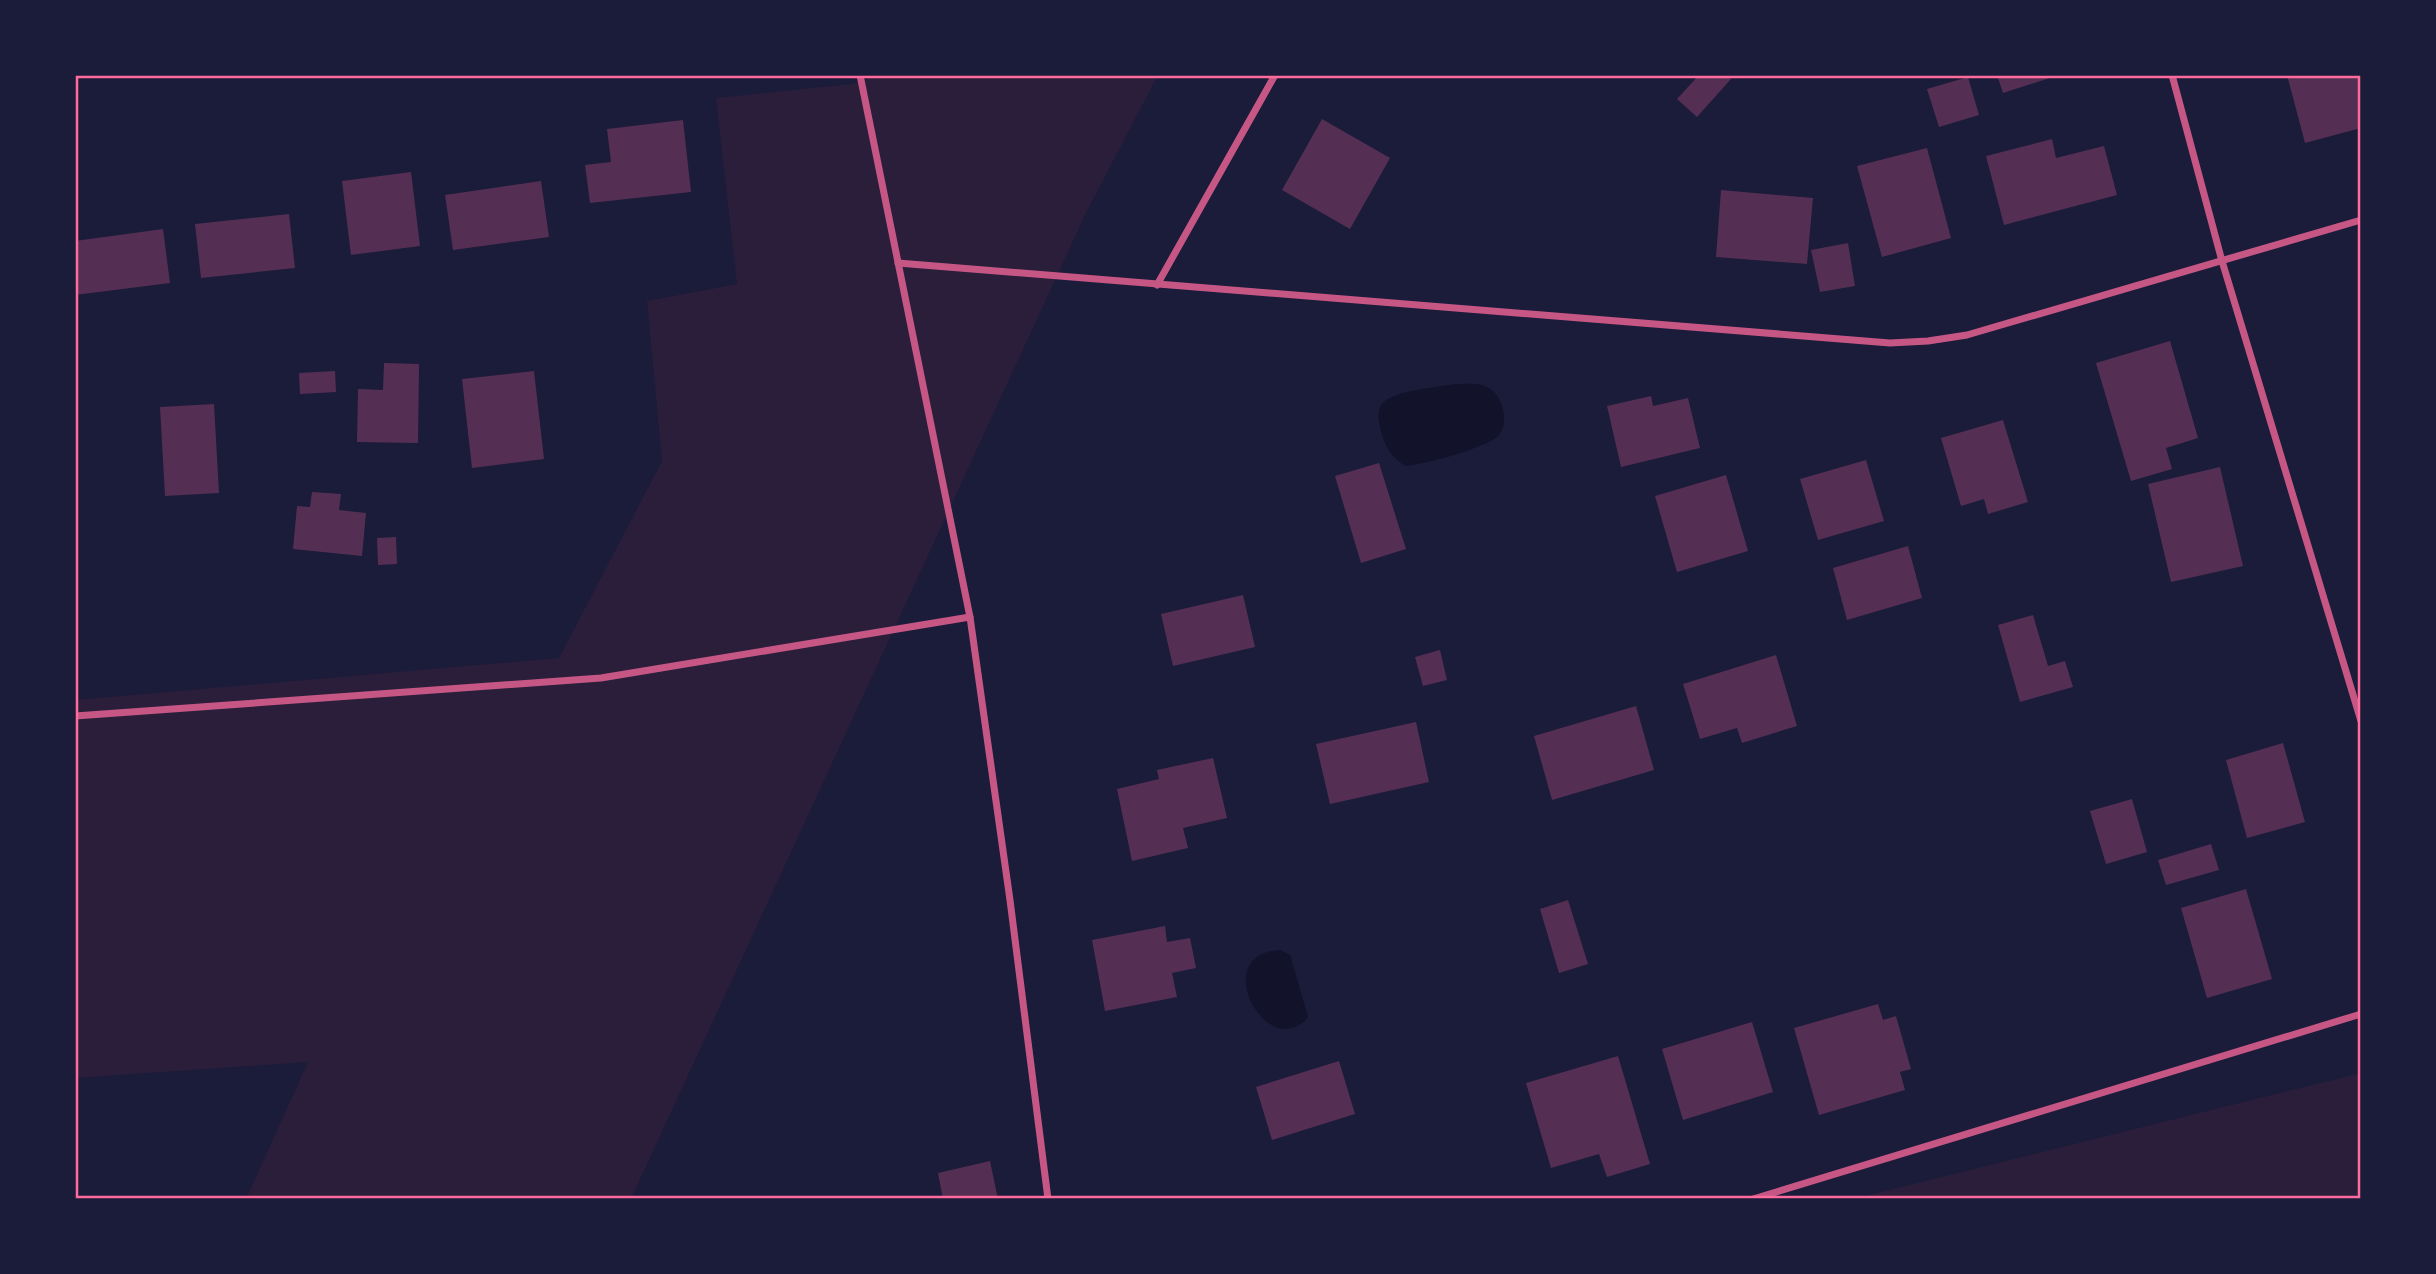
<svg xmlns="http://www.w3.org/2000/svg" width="2436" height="1274" font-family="'Noto Serif',serif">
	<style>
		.green { fill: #2a1e3b }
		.water { fill: #12122b }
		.building { fill: #542f53 }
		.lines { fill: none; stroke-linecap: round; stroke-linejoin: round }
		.minor { stroke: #c65784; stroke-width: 7 }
		.neatline { fill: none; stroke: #ff6b9d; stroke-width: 2.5 }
	</style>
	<rect width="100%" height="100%" fill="#1b1b3a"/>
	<!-- green -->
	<g class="green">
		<polygon points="876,75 1158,75 1086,213 631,1199 246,1199 308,1062 75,1078 75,700 559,658 662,461 647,301 737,284 716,98 851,84"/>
		<polygon points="2361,1073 2361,1199 1853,1199"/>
	</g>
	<!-- water -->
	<g class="water">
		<path d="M1456 384C1466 384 1479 382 1489 388 1503 396 1510 424 1498 436 1486 448 1422 465 1405 466 1391 456 1385 447 1381 431 1379 422 1376 412 1382 404 1393 390 1439 387 1456 384Z"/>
		<path d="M1280 950 1290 955 1308 1017C1269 1065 1206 954 1280 950Z"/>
	</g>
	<!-- building -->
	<g class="building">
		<polygon points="1699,75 1727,75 1731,79 1697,117 1677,99"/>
		<polygon points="1997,75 2056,75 2056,76 2003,93"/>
		<polygon points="2287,75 2357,75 2361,89 2361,128 2305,143"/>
		<polygon points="1968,77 1979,115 1939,127 1927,89"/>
		<polygon points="1322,119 1390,158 1350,229 1282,190"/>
		<polygon points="683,120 691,192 590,203 585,165 611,162 607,129"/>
		<polygon points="2052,139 2056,158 2104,146 2117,195 2004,225 1986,156"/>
		<polygon points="1927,148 1951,238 1882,257 1857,166"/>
		<polygon points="411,172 420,246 351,255 342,181"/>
		<polygon points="541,181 549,237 453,250 445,195"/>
		<polygon points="1721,190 1813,198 1807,264 1716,257"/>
		<polygon points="289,214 295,268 201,278 195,224"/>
		<polygon points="163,229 170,283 75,295 75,241"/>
		<polygon points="1848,243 1855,286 1820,292 1811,250"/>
		<polygon points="2170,341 2198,438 2166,448 2172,469 2131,481 2096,363"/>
		<polygon points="384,363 419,364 418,443 357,442 358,389 383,390"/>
		<polygon points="335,371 336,392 300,394 299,373"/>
		<polygon points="534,371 544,459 472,468 462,379"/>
		<polygon points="1651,396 1653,406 1688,398 1700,448 1621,467 1607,406"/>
		<polygon points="214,404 219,493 165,496 160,407"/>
		<polygon points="2003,420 2028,502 1988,514 1984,499 1961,506 1941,438"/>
		<polygon points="1866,460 1884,521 1818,540 1800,479"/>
		<polygon points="1379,463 1406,549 1361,563 1335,476"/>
		<polygon points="2220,467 2243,566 2171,582 2148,484"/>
		<polygon points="1726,475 1748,551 1677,572 1655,496"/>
		<polygon points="312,492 341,494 339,510 366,513 362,556 293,549 297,506 310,507"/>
		<polygon points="396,537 397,564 378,565 377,538"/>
		<polygon points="1908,546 1922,598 1847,620 1833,568"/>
		<polygon points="1243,595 1255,647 1173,666 1161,614"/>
		<polygon points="2033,615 2048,666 2065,661 2073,687 2020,702 1998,625"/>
		<polygon points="1440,650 1447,680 1423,686 1415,657"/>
		<polygon points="1776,655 1797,726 1742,743 1737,728 1700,739 1683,684"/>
		<polygon points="1636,706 1654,770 1552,800 1534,736"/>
		<polygon points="1416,722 1429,782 1330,804 1316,744"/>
		<polygon points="2283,743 2305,822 2247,838 2226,760"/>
		<polygon points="1213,758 1227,818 1183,828 1188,848 1132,861 1117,789 1159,779 1157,770"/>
		<polygon points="2132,799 2147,852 2106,864 2090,811"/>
		<polygon points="2211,844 2219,870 2166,885 2158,860"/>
		<polygon points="2246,889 2272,979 2207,998 2181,908"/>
		<polygon points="1568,900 1588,964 1559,973 1540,909"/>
		<polygon points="1165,926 1167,942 1190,938 1196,968 1172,973 1177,997 1105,1011 1092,940"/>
		<polygon points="1878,1004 1883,1020 1896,1016 1911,1069 1900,1072 1905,1090 1819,1115 1794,1028"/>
		<polygon points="1752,1022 1773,1092 1683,1120 1662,1049"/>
		<polygon points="1618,1056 1650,1164 1607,1177 1599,1154 1551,1168 1526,1083"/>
		<polygon points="1339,1061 1355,1114 1272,1140 1256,1087"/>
		<polygon points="990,1161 998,1199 943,1199 938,1173"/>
	</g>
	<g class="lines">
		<!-- minor -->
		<g class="minor">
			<polyline points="860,75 970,617 1010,900 1048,1199"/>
			<polyline points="2172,75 2222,261 2361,721"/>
			<polyline points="898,263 1890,343 1928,341 1967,335 2361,220"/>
			<polyline points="1157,285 1275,75"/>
			<polyline points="75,716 601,678 970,617"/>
			<polyline points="1753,1199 2361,1014"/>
		</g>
	</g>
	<!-- border -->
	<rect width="2436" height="1274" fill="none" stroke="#1b1b3a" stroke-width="154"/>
	<rect x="77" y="77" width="2282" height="1120" class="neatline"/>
</svg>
